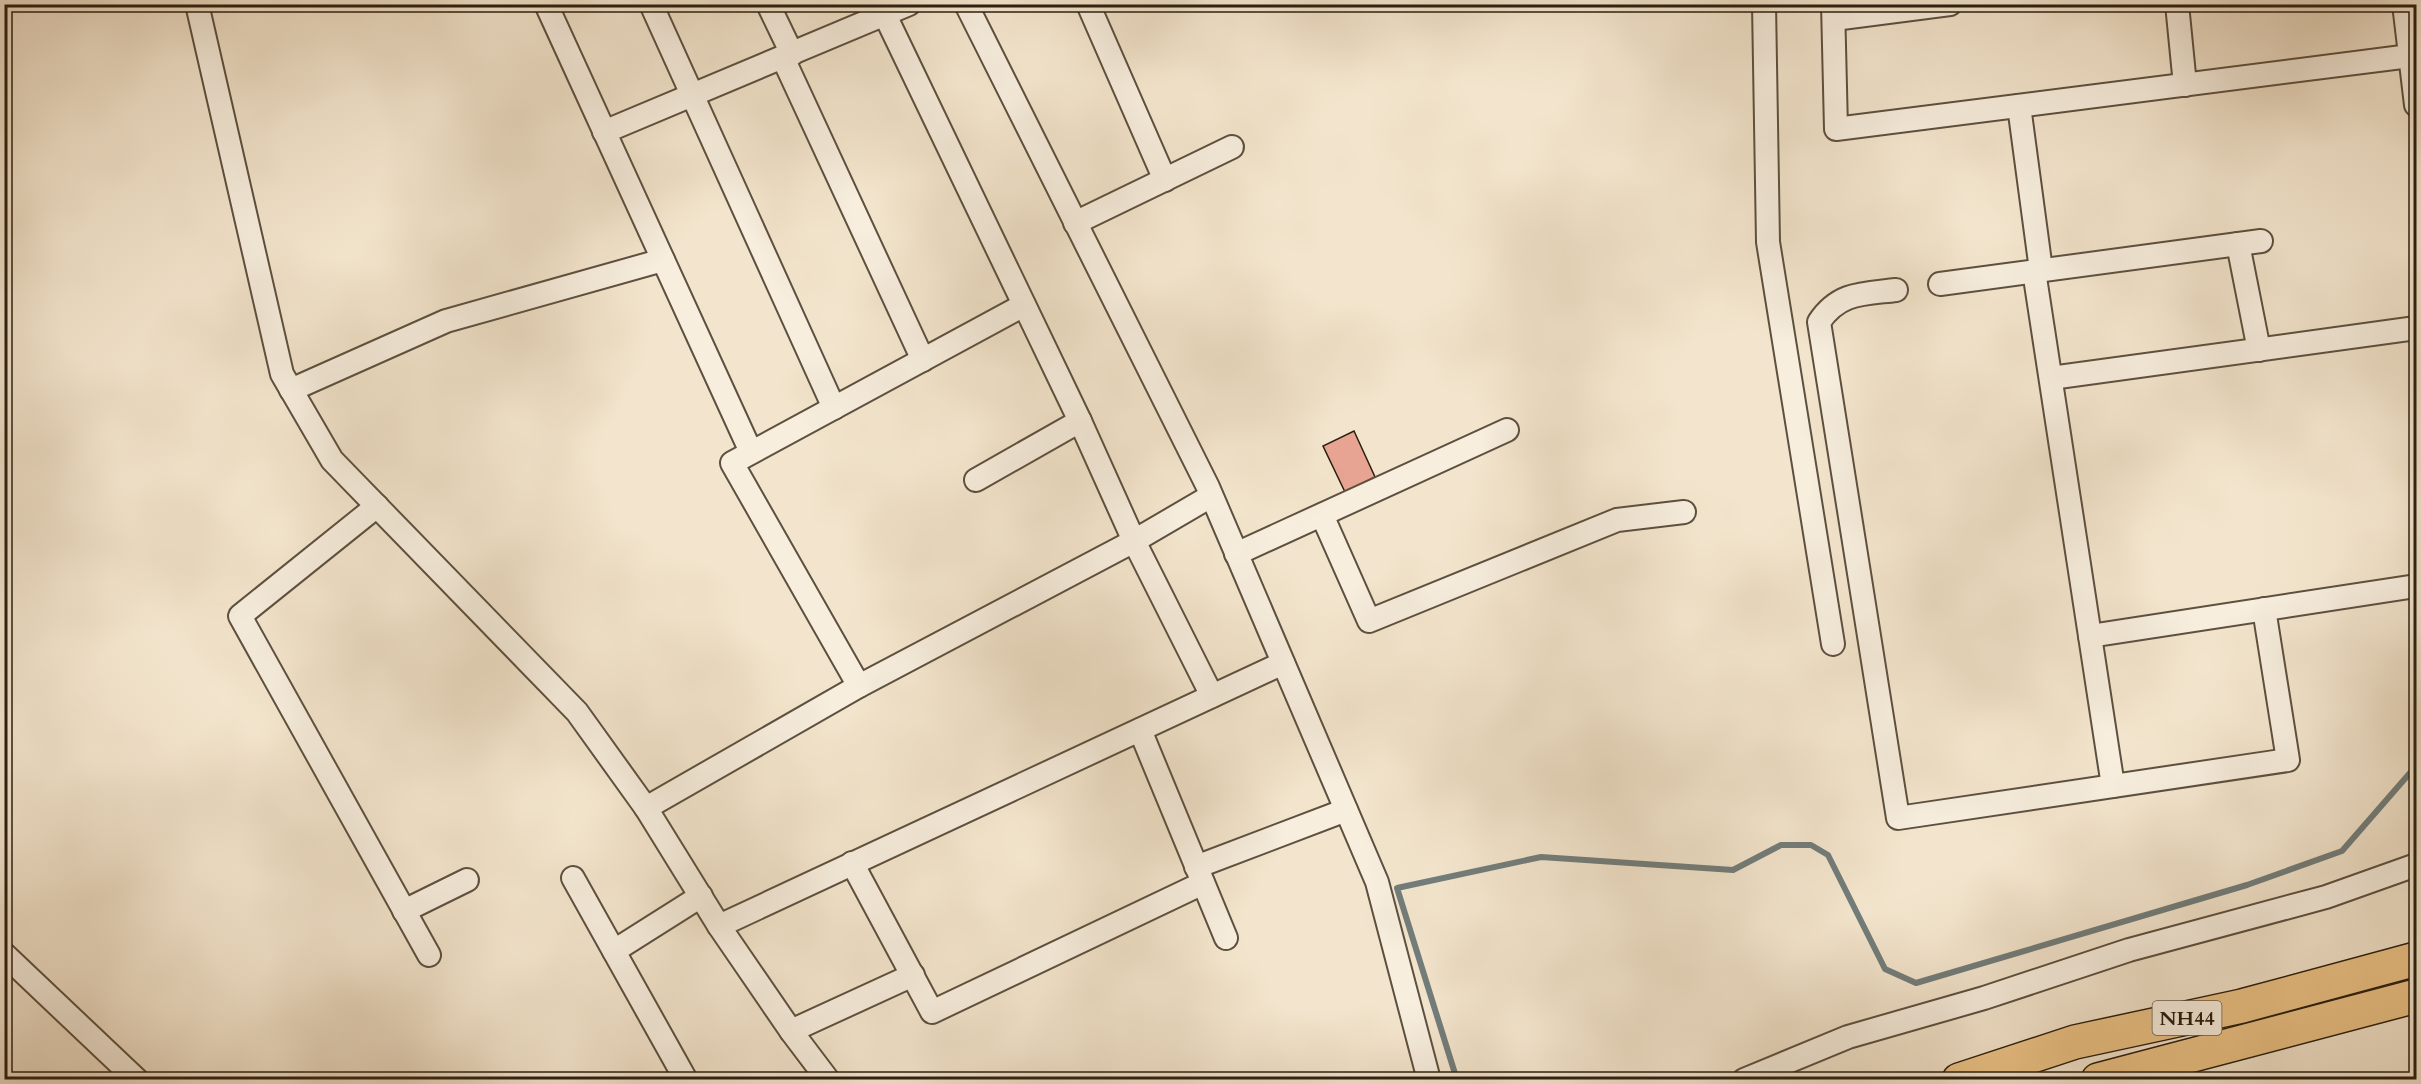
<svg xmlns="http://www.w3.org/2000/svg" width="2421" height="1084" font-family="Cardo,serif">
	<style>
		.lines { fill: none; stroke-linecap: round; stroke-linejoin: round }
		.stream { stroke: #727d7b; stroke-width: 6 }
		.building { fill: #e7a492; stroke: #2b1f10; stroke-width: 1.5 }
		.minor-casing { stroke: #5d503f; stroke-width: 26 }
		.highway-casing { stroke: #2b1f10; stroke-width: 36 }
		.minor { stroke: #f7eede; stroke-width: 22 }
		.highway { stroke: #eac286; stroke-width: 33 }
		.labels { text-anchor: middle; stroke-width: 4.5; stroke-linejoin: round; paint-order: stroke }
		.shield { fill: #f7eede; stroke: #685d4e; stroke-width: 1.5 }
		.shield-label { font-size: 20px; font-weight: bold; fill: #2b1f10 }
	</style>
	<rect width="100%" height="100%" fill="#f3e5cd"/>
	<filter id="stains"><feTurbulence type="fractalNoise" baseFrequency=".00333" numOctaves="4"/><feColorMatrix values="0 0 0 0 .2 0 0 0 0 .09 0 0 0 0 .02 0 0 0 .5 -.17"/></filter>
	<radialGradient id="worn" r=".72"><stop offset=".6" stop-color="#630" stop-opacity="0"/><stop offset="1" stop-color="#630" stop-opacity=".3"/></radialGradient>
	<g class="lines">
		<!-- stream -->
		<polyline class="stream" points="1457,1080 1397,888 1541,857 1733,870 1781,845 1811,845 1828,855 1885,969 1916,983 2247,885 2342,851 2416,766"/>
	</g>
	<!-- building -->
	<polygon class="building" points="1354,431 1375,477 1345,492 1323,446"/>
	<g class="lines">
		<!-- minor casing -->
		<g class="minor-casing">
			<g id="minor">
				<polyline points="197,4 282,374 332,460 577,712 646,808 719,926 791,1031 828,1080"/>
				<polyline points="546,4 751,452"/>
				<polyline points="651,4 834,408"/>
				<polyline points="768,4 792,54"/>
				<polyline points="966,4 1208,487 1377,882 1429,1080"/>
				<polyline points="1088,4 1165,180"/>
				<polyline points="1764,4 1768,242 1833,644"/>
				<polyline points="1833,4 1836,129 2410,56"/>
				<polyline points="2177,4 2185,85"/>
				<polyline points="2404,4 2416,105"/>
				<polyline points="885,15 1080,421 1134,541 1212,696"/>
				<polyline points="1834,19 1950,4"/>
				<polyline points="783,58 923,360"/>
				<polyline points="2019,106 2041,270"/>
				<polyline points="604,132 909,4"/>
				<polyline points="1075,223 1232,147"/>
				<polyline points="2238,244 2259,350"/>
				<polyline points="2034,271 2113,786"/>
				<polyline points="1940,284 2261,241"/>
				<path d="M1896 290C1863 294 1839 292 1819 322L1898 818 2288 760 2264 609"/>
				<polyline points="2051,378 2416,328"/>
				<polyline points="291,390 446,321 663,260"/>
				<polyline points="976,480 1080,421"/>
				<polyline points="377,506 240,616 429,955"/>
				<polyline points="1322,515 1369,621 1617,520 1684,512"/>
				<polyline points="1236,554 1507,430"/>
				<polyline points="2090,636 2416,586"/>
				<polyline points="859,686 732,463 1024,305"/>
				<polyline points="1140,730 1226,938"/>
				<polyline points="646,808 859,686 1134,541 1211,496"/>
				<polyline points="852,863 932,1012 1203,883"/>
				<polyline points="1196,867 1346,810"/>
				<polyline points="573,878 686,1080"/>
				<polyline points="404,911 467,880"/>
				<polyline points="719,926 1283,663"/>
				<polyline points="614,951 701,896"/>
				<polyline points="4,954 137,1080"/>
				<polyline points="791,1031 913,975"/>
				<polyline points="1744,1080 1848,1037 1984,998 2129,950 2326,897 2416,865"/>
			</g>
		</g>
		<!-- highway casing -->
		<g class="highway-casing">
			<g id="highway">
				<polyline points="1959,1080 2075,1042 2242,1006 2416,959"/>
				<polyline points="2098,1080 2416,996"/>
			</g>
		</g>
		<!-- minor -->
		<use href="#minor" class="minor"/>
		<!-- highway -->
		<use href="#highway" class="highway"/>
	</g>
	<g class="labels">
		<!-- shield labels -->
		<rect class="shield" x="2152.5" y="1001" width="69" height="34" rx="4.5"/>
		<g class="shield-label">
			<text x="2187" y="1025">NH44</text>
		</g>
	</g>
	<!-- margin -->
	<rect width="2421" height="1084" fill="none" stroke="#f3e5cd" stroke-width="24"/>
	<rect x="6" y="6" width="2409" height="1072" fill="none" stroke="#2b1f10" stroke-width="3"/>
	<rect x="12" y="12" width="2397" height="1060" fill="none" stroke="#2b1f10" stroke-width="1.5"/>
	<rect width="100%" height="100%" filter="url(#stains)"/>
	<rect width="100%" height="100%" fill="url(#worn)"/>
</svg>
